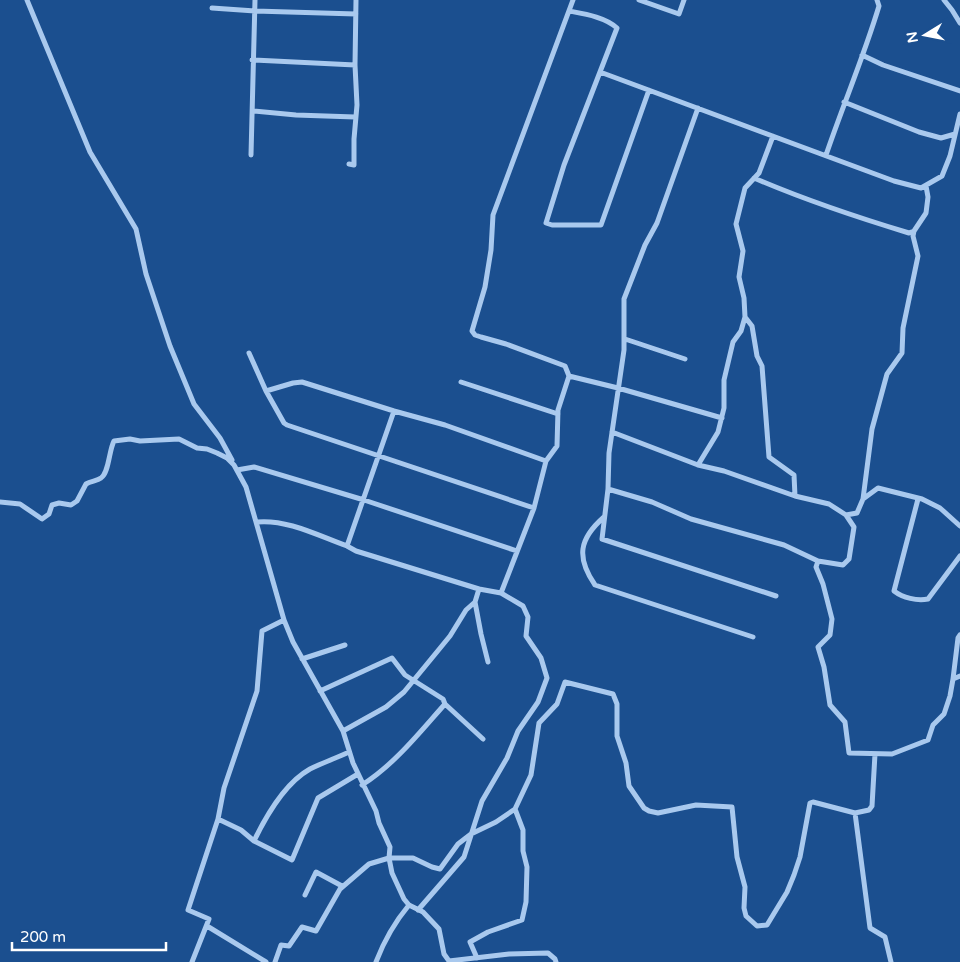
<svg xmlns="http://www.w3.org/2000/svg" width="960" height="962" font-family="'Varela Round',sans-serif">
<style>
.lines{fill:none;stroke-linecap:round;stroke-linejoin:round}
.street{stroke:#a9c9ee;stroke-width:5}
</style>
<rect width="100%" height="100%" fill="#1b4f8f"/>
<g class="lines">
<path class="street" d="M 27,0 L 90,152 L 136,229 L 146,274 L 170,346 L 194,404 L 220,438 L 232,460
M 639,0 L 679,14 L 684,0
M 944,0 L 952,10 L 960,23
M 212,8 L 255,11 L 356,14
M 569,11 C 585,14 605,17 617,28 L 564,165 L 546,223 L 552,225 L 601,225 L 649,90
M 862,55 L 883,65 L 960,91
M 252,60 L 355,65
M 600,72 L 894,181 L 921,188 L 942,176 L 950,156 L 960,114
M 844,102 L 919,132 L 941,138 L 955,134
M 698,108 L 657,223 L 645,245 L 624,299 L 624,350 L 609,453 L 608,489 L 602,539 L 776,596
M 253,111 L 296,115 L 355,117
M 773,136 L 759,173 L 745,188 L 736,224 L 743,251 L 739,277 L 744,298 L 745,317 L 752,326 L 757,356 L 762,366 L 769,457 L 794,475 L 795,496
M 251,155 L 255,0
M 826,155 C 843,105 864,56 879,6 L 877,0
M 349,164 L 354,165 L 354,139 L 357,105 L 355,65 L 356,0
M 754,178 C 805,200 856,217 909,233 L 914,231
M 625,339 L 685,359
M 249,353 L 266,391 L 284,423 L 287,425 L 534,508
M 569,376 L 618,388 L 722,418
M 461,382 L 558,414
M 266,391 L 293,383 L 302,382 L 394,411 L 445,425 L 546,461
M 698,465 L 718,432 L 724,408 L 724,380 L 733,342 L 741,331 L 745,317
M 237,470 L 254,467 L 364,500 L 517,551
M 608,489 L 652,502 L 691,519 L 784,545 L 818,561 L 843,565 L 849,559 L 854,527 L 846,515 L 829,504 L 795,496 L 724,471 L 698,465 L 612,432
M 863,499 L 878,488 L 922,499 L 940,508 L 960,526
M 918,499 L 894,591 C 903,598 917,601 928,599 L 960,556
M 0,502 L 20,504 L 42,519 L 49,514 L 52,505 L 59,503 L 71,505 L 77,501 L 86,484 C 91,481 97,481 101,478 C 109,473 109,450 114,441 L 130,439 L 140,441 L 179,439 L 197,448 L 207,449 L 217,453 L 227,458 L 234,465 L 246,487 L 284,620 L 293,642 L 343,731 L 353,763 L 376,811 L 379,823 L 390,847 L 389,858 L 392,873 L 404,899 L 409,905 L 423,912 L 439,929 L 444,954 L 449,961 L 509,954 L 548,953 L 555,959 L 556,962
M 846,515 L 857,513 L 863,499 L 872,429 L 887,374 L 902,353 L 903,328 L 918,256 L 913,236 L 914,231 L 926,213 L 928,197 L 926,186
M 604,517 C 579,539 576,557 595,585 L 753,637
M 257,522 C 287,519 319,536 347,546 L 356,551 L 479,589 L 501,593 L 523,606 L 528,617 L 526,636 L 541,658 L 547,678 L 538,702 L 518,731 L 507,758 L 482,801 L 464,857 L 418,910
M 347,546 L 394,411
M 818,561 L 816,567 L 823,584 L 832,619 L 830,635 L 818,647 L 824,667 L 830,705 L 845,722 L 849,753 L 892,754 L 928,740 L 933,725 L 944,714 L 950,696 L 953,679 L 960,676
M 479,589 L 475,602 L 481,634 L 488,662
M 501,593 L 534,508 L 546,461 L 557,446 L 558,410 L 569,376 L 565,366 L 506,344 L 481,337 L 475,335 L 472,331 L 485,287 L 491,250 L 493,215 L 573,0
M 302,659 L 345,645
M 953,679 L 958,638 L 960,635
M 320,691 L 392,658 L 405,675 L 443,699 L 445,704 L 483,739
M 343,731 L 386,707 L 404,692 L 450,636 L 466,610 L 475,602
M 362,785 C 395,764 420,732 445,704
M 855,813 L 870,928 L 885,937 L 891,962
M 218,819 L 241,830 L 254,841 L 292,860 L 318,798 L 358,774
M 254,841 C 266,816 285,783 310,769 C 322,763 336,758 349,752
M 305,895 L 316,872 L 342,886
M 207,926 L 266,962
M 477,958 L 470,942 L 488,932 L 522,920 L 526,902 L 527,867 L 523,851 L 523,830 L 515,809
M 192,962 L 209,919 L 188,910 L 218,819 L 224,788 L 257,691 L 262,631 L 284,620
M 275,962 L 281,945 L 289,946 L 302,927 L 316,931 L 340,889 L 369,864 L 389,858 L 413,858 L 432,867 L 440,869 L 458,844 L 471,834 L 496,822 L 515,809 L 531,775 L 539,723 L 557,704 L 565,682 L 613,694 L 617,704 L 617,736 L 626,763 L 629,786 L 644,808 L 649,811 L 658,813 L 696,805 L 732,807 L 737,857 L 745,887 L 744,908 L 746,916 L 757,926 L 767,925 L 787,892 L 794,875 L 800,857 L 810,803 L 813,802 L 855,813 L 869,810 L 872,806 L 875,754
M 376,962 C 384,941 394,923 409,905"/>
</g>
<g transform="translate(925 35) rotate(260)" stroke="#1b4f8f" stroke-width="4" paint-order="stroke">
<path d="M0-4L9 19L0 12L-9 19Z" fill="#ffffff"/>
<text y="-8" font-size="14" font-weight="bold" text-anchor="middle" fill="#ffffff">N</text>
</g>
<path d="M12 942v8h154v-8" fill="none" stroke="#ffffff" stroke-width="2.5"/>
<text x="20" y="942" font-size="15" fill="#ffffff" stroke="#1b4f8f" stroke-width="4" paint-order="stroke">200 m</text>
</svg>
